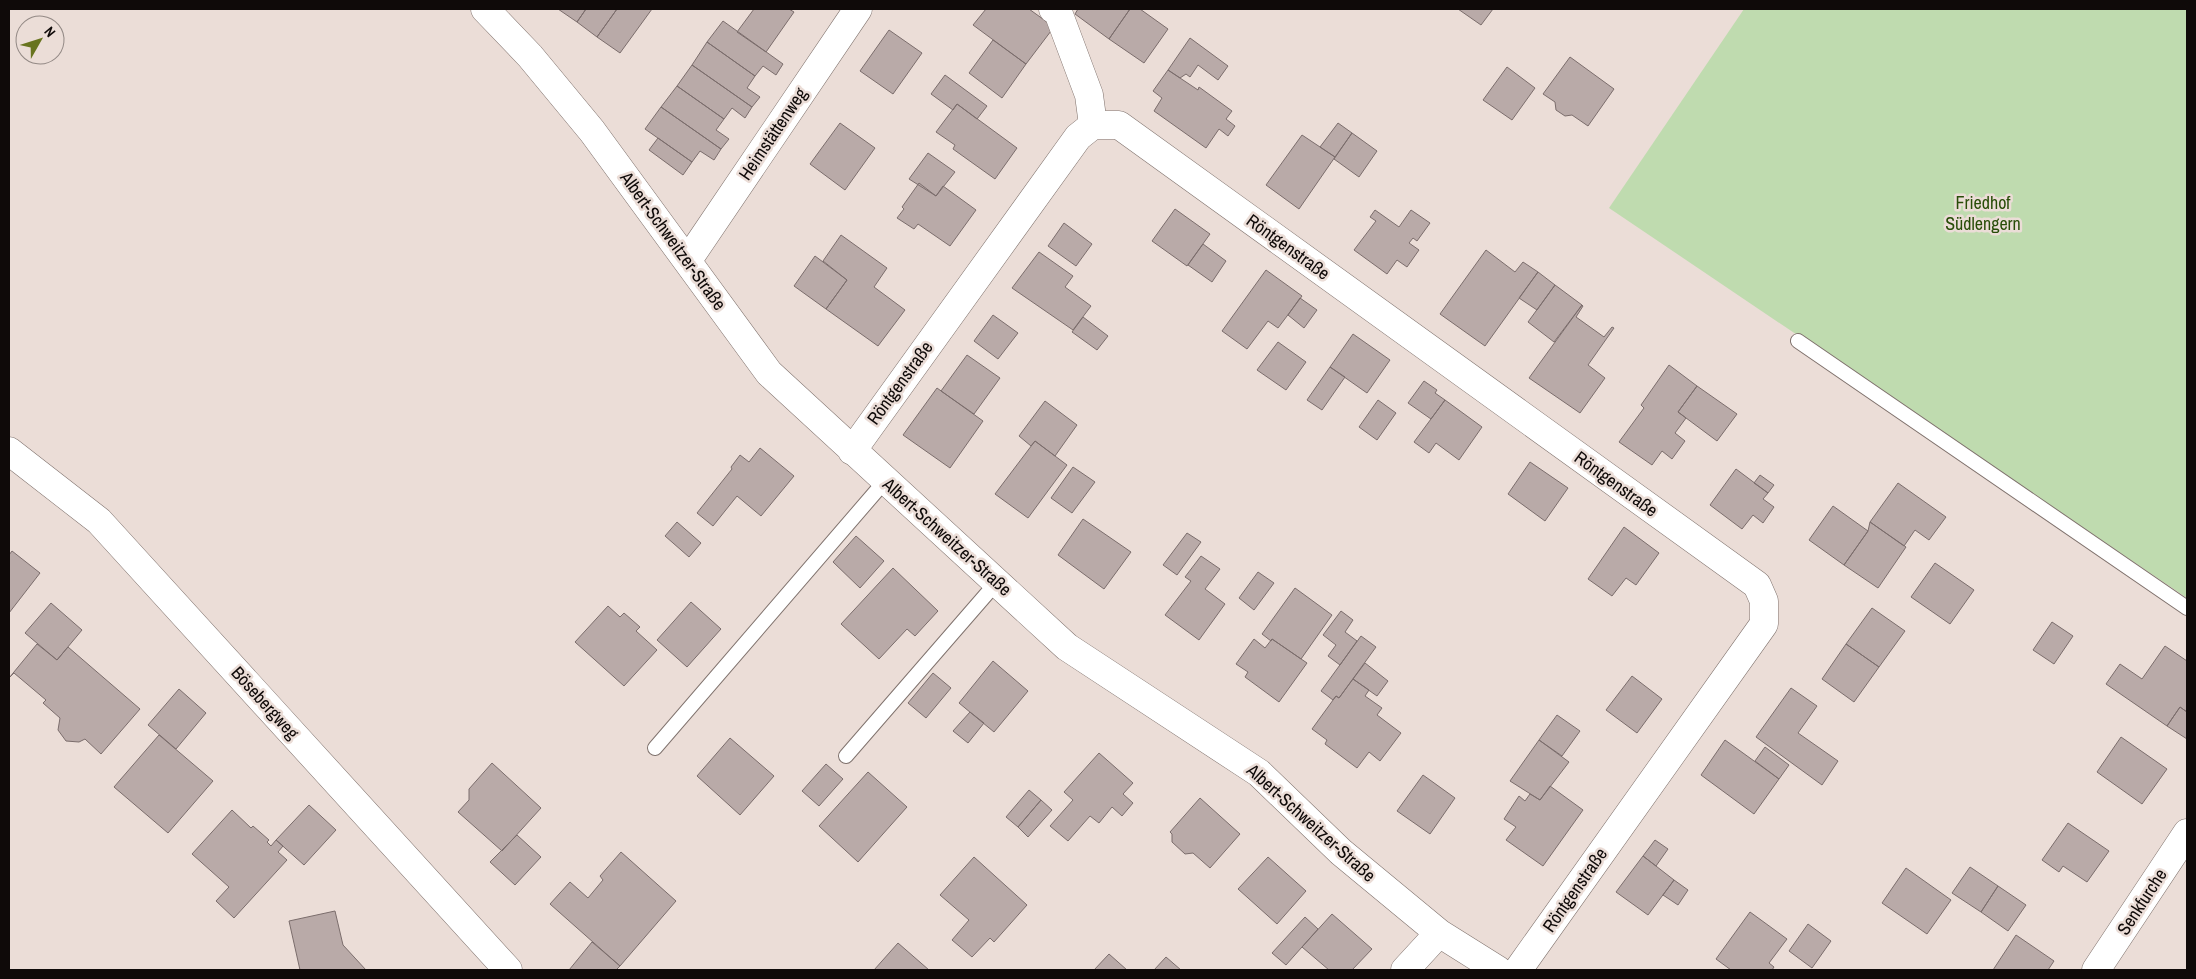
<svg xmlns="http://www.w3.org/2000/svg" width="2196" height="979" font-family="'Archivo Narrow',sans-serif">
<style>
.green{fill:#bfdbaf}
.building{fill:#b9aaa8;stroke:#7b6d6c}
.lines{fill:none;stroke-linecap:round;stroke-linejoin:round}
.lane-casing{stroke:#80736e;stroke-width:16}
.street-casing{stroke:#80736e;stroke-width:29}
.lane{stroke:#fff;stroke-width:14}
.street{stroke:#fff;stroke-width:28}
.labels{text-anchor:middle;stroke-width:5;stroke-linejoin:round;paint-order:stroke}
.street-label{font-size:18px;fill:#0f0a09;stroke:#ebddd7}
.park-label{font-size:18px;fill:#284d08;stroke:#ebddd7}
</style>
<rect width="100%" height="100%" fill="#ebddd7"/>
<path class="green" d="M 1744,9 L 2187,9 L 2187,598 L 1609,208 Z"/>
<path class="building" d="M 558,9 L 586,9 L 577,22 Z
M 586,9 L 617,9 L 597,37 L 577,22 Z
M 617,9 L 652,9 L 620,53 L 597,37 Z
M 754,9 L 789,9 L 794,12 L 766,52 L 737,32 Z
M 986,9 L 1029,9 L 1054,27 L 1026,64 L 973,25 Z
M 1078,9 L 1130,9 L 1109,39 L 1075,14 Z
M 1130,9 L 1140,9 L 1168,29 L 1144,63 L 1109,39 Z
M 1458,9 L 1493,9 L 1481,25 Z
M 723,21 L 783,64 L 776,75 L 763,66 L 755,76 L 707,42 Z
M 889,30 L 922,53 L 893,94 L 860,71 Z
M 1190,38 L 1228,66 L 1218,80 L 1198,65 L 1190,77 L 1186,74 L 1180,78 L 1168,70 Z
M 993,40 L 1026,64 L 1002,98 L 969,73 Z
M 707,42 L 755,76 L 747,88 L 760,97 L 752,107 L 692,65 Z
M 1570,57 L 1614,89 L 1588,126 L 1572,115 L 1565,116 L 1556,110 L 1555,102 L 1543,94 Z
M 692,65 L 752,107 L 745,118 L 732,108 L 724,119 L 677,86 Z
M 1507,67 L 1535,88 L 1512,120 L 1483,100 Z
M 1168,70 L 1198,90 L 1199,87 L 1232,111 L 1226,119 L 1235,126 L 1228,136 L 1219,129 L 1206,148 L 1154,111 L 1162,98 L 1153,91 Z
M 945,75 L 987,106 L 977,119 L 957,104 L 953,110 L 931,94 Z
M 677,86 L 724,119 L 716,130 L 729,139 L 721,149 L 661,107 Z
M 957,104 L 1017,148 L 995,179 L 953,149 L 955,145 L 936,132 Z
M 661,107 L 721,149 L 714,160 L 700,151 L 692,162 L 645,129 Z
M 840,123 L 875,148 L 845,190 L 810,164 Z
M 1338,123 L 1352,133 L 1335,157 L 1320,147 Z
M 1352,133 L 1377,151 L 1359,177 L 1334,159 Z
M 1302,135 L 1335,157 L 1299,209 L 1266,185 Z
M 658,138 L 692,162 L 683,175 L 649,150 Z
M 928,153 L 955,172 L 936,196 L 909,179 Z
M 919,183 L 936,196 L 943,186 L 976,210 L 950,246 L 918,224 L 914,229 L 897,218 L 904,209 L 902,207 Z
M 1175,209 L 1210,234 L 1187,266 L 1152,241 Z
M 1375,210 L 1399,227 L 1411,210 L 1430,223 L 1417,241 L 1413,238 L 1409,243 L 1419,250 L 1407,267 L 1397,260 L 1387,274 L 1354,250 L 1376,221 L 1370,217 Z
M 1064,223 L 1092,244 L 1076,266 L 1048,246 Z
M 841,235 L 887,268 L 874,287 L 905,310 L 878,346 L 826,309 L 847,280 L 823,261 Z
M 1203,244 L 1226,261 L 1212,282 L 1188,265 Z
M 1486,250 L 1515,272 L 1523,262 L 1538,272 L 1485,346 L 1440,314 Z
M 1039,252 L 1073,276 L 1065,287 L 1091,306 L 1073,330 L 1012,288 Z
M 815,256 L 847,280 L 826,309 L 794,286 Z
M 1266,270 L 1302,296 L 1278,328 L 1268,321 L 1247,349 L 1222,331 Z
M 1538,272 L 1555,285 L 1537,310 L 1519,298 Z
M 1555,285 L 1582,305 L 1554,342 L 1528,322 Z
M 1300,298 L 1317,310 L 1304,328 L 1288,315 Z
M 1582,305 L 1583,306 L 1576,317 L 1604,337 L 1612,327 L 1614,328 L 1588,365 L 1605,378 L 1580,413 L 1529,378 Z
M 993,315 L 1018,333 L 998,359 L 974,341 Z
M 1083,317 L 1108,336 L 1097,350 L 1072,332 Z
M 1353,334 L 1390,360 L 1367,393 L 1330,367 Z
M 1278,342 L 1306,362 L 1286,390 L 1257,370 Z
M 967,355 L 1000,378 L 974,414 L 941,391 Z
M 1669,365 L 1697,386 L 1678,412 L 1686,418 L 1675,433 L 1685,441 L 1672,459 L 1662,451 L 1652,465 L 1619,442 L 1644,408 L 1641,405 Z
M 1330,367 L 1345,377 L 1322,410 L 1307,400 Z
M 1424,381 L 1437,390 L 1435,393 L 1445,400 L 1431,419 L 1408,403 Z
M 1697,386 L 1737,414 L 1717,441 L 1678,412 Z
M 937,388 L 983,421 L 950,468 L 903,435 Z
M 1378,400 L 1396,413 L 1377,440 L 1359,427 Z
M 1445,400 L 1482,427 L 1459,460 L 1436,443 L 1429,453 L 1414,442 Z
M 1045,401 L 1077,425 L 1055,456 L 1035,441 L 1031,446 L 1019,436 Z
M 1035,441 L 1067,465 L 1028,518 L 995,494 Z
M 760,448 L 794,476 L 761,516 L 737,496 L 713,526 L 697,513 L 732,469 L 731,467 L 740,455 L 749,462 Z
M 1530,462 L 1568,488 L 1545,521 L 1508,494 Z
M 1073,467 L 1095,482 L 1072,513 L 1051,498 Z
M 1736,469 L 1768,493 L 1763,499 L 1774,507 L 1763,523 L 1753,515 L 1742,529 L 1710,505 Z
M 1760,475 L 1774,485 L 1768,493 L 1754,483 Z
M 1898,483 L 1946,517 L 1929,540 L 1915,530 L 1904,546 L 1870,522 Z
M 1833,506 L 1868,531 L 1844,565 L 1809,540 Z
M 1083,519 L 1131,552 L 1104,589 L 1058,555 Z
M 677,522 L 701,543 L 689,557 L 665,536 Z
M 1870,522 L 1906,547 L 1878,588 L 1844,565 L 1868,531 Z
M 1624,527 L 1659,553 L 1636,585 L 1626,578 L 1612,596 L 1588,579 Z
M 1187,533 L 1201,542 L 1177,575 L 1163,565 Z
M 856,536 L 884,561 L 860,588 L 833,562 Z
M 12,551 L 40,573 L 9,613 L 9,555 Z
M 1201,556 L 1220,569 L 1205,589 L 1225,604 L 1199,640 L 1165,615 L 1191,581 L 1185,577 Z
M 1935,563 L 1974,590 L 1950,624 L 1911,597 Z
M 893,568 L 938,611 L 915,636 L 907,629 L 879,659 L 841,624 Z
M 1258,572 L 1274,583 L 1254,610 L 1239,598 Z
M 1295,588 L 1332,615 L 1301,659 L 1272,639 L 1271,641 L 1262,634 Z
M 691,602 L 721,629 L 687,667 L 657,640 Z
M 51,603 L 82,630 L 57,660 L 25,633 Z
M 608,606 L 620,617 L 624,613 L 640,627 L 636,631 L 657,650 L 624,686 L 575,642 Z
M 1872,608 L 1905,631 L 1879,667 L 1846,644 Z
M 1341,611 L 1353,620 L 1345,632 L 1357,641 L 1340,665 L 1328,656 L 1336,645 L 1323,635 Z
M 2052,622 L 2073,636 L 2054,664 L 2033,650 Z
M 1361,636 L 1376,647 L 1339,698 L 1336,696 L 1333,700 L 1321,691 Z
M 1254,639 L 1265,648 L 1272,639 L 1307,663 L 1279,702 L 1245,677 L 1248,672 L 1236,664 Z
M 37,644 L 57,660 L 68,647 L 140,709 L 101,754 L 85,739 L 79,742 L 66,741 L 58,730 L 60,718 L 43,703 L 46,700 L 14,673 L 9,678 Z
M 1846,644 L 1879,667 L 1854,702 L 1822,679 Z
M 2165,646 L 2187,661 L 2187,712 L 2180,707 L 2167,726 L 2106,684 L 2120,664 L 2142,679 Z
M 993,661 L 1028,691 L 994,732 L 959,703 Z
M 1365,663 L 1388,681 L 1377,696 L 1353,679 Z
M 933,673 L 951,688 L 926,718 L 908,703 Z
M 1632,676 L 1662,699 L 1637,733 L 1606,710 Z
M 1353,679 L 1369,690 L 1365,696 L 1382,708 L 1377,715 L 1401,733 L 1380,761 L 1369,752 L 1357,768 L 1325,744 L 1327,740 L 1312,729 L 1336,696 L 1339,698 Z
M 1791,688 L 1817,706 L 1798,733 L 1838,761 L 1822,785 L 1756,737 Z
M 179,689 L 206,713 L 176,749 L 148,725 Z
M 2180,707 L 2187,712 L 2187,739 L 2167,726 Z
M 970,712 L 984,723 L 968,743 L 953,731 Z
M 1557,715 L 1580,731 L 1562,756 L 1539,740 Z
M 159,735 L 213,781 L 168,833 L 114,787 Z
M 2121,737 L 2167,769 L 2142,804 L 2097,772 Z
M 730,738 L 774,776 L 740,815 L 697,776 Z
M 1539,740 L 1569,762 L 1540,800 L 1510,781 Z
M 1725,740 L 1779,779 L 1754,814 L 1701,775 Z
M 1765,747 L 1789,765 L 1779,779 L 1755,761 Z
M 1099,753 L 1133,783 L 1123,794 L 1133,803 L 1122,816 L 1112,807 L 1099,823 L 1090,816 L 1068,841 L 1050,826 L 1073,800 L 1064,792 Z
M 492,763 L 541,808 L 502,851 L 458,812 L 469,800 L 469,789 Z
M 826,764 L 843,779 L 819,806 L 802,791 Z
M 868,772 L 907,807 L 858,862 L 819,826 Z
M 1423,775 L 1455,798 L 1430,834 L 1397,811 Z
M 1550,786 L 1583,810 L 1543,866 L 1506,840 L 1516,827 L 1504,819 L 1519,796 L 1525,801 L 1530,794 L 1540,800 Z
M 1029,790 L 1041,800 L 1018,827 L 1006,817 Z
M 1200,798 L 1240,834 L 1210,868 L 1193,853 L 1185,854 L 1172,842 L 1172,834 L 1170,832 Z
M 1041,800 L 1052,810 L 1028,837 L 1018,827 Z
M 309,805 L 336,830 L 304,865 L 276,840 Z
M 232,810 L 251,828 L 253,826 L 269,840 L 267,842 L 271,846 L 276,840 L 283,846 L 278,852 L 287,860 L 234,918 L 216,901 L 229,887 L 192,854 Z
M 2068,823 L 2109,851 L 2087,882 L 2063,866 L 2059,872 L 2042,860 Z
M 517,835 L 541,857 L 515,885 L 490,862 Z
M 1655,840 L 1668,849 L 1656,866 L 1643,856 Z
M 621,852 L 676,901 L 620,966 L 550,904 L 570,882 L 588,898 L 603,880 L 600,876 Z
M 1643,856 L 1674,880 L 1648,915 L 1616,892 Z
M 974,857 L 1027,905 L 994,942 L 990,938 L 972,957 L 952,940 L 969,920 L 940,895 Z
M 1268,857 L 1306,891 L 1277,924 L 1238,889 Z
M 1970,867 L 1998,886 L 1981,912 L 1952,893 Z
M 1906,868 L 1951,900 L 1927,934 L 1882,903 Z
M 1674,880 L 1688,890 L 1678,905 L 1663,895 Z
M 1998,886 L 2026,905 L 2008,931 L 1981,912 Z
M 335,911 L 343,945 L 366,970 L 300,970 L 289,921 Z
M 1750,912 L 1787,939 L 1769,963 L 1774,967 L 1772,970 L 1731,970 L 1716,959 Z
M 1332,914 L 1372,949 L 1352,970 L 1329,970 L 1302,947 Z
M 1305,917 L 1318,929 L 1286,965 L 1272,953 Z
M 1808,924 L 1831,941 L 1812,968 L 1789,951 Z
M 2016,935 L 2054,961 L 2048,970 L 1993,970 Z
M 592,942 L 620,966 L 616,970 L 569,970 Z
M 898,943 L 929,970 L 874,970 Z
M 1109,954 L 1127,970 L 1094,970 Z
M 1166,957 L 1181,970 L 1154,970 Z"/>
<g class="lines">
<defs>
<path id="lane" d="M 1798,341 L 2187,608
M 655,748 L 885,481
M 846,756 L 997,582"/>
<path id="street" d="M 485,9 L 530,56 L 592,131 L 769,373 L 1067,647 L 1259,773 L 1341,852 L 1439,933 L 1498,970
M 1053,9 L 1058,12 L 1089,95 L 1093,125
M 688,260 L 858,9
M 9,451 L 99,521 L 508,970
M 852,451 L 1078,137 L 1093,125 L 1119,125 L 1757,585 L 1764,601 L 1764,624 L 1518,970
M 1405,970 L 1439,933
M 2096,970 L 2187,833"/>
</defs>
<use href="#lane" class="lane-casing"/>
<use href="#street" class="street-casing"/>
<use href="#lane" class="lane"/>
<use href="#street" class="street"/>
</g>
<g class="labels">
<g class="street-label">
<text transform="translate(773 134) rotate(-56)" y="6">Heimstättenweg</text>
<text transform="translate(673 241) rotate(54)" y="6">Albert-Schweitzer-Straße</text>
<text transform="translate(1288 247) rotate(36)" y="6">Röntgenstraße</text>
<text transform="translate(900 383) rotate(-54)" y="6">Röntgenstraße</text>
<text transform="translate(1616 484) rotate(36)" y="6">Röntgenstraße</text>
<text transform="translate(947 537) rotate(42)" y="6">Albert-Schweitzer-Straße</text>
<text transform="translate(265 703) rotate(48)" y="6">Bösebergweg</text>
<text transform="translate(1311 823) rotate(42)" y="6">Albert-Schweitzer-Straße</text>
<text transform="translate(1575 890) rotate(-55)" y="6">Röntgenstraße</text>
<text transform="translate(2142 902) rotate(-57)" y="6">Senkfurche</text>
</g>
<g class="park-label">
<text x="1983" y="209">Friedhof<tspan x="1983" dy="21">Südlengern</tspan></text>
</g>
</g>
<rect width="2196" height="979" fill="none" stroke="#0f0a09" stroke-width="20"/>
<g transform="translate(40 40) rotate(51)"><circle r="24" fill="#ebddd7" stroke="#938985"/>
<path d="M0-4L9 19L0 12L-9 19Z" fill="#68741e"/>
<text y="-8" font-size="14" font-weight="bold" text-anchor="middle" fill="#0f0a09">N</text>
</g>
</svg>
